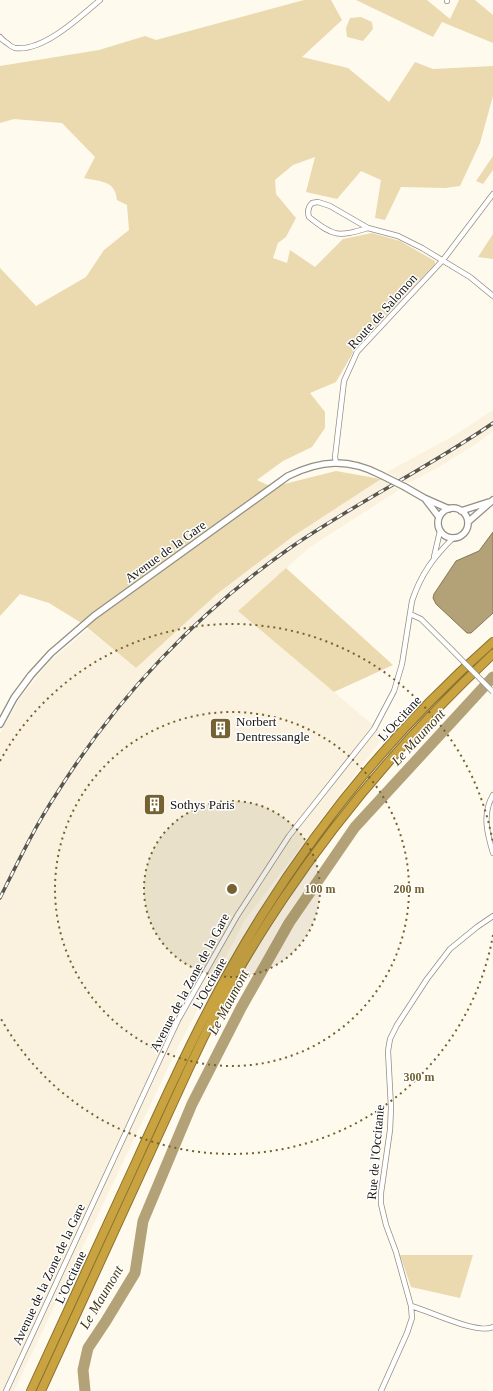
<svg xmlns="http://www.w3.org/2000/svg" width="493" height="1391" font-family="'Times New Roman',serif">
<style>
.built{fill:#faf2de}
.green{fill:#ebdaaf}
.water{fill:#b3a277;stroke:#847758}
.lines{fill:none;stroke-linecap:round;stroke-linejoin:round}
.river{stroke:#b3a277;stroke-width:11}
.minor-casing{stroke:#948f84;stroke-width:6}
.tertiary-casing{stroke:#948f84;stroke-width:8}
.motorway-casing{stroke:#8a712f;stroke-width:10}
.minor{stroke:#fff;stroke-width:4.5}
.tertiary{stroke:#fff;stroke-width:5.5}
.motorway{stroke:#c8a340;stroke-width:8}
.rail-casing{stroke:#59564f;stroke-width:3.5}
.rail{stroke:#fff;stroke-width:2;stroke-dasharray:6;stroke-linecap:butt}
.minor-bridge-casing{stroke:#948f84;stroke-width:6;stroke-linecap:butt}
.tertiary-bridge-casing{stroke:#948f84;stroke-width:8;stroke-linecap:butt}
.minor-bridge{stroke:#fff;stroke-width:4.5}
.tertiary-bridge{stroke:#fff;stroke-width:5.5}
.ring{fill:none;stroke:#756230;stroke-width:2;stroke-dasharray:2 4}
.labels{text-anchor:middle;stroke-width:3;stroke-linejoin:round;paint-order:stroke}
.street-label{font-size:13px;fill:#161410;stroke:#fff}
.poi-label{font-size:13px;fill:#161410;stroke:#fff;text-anchor:start}
.water-label{font-size:14px;font-style:italic;fill:#433612;stroke:#fff}
.centre{fill:#756230;stroke:#fff;stroke-width:2}
.ring-label{font-size:12px;text-anchor:middle;font-weight:bold;fill:#756230;stroke:#fff;stroke-width:3;stroke-linejoin:round;paint-order:stroke}
</style>
<rect width="100%" height="100%" fill="#fffaee"/>
<path class="built" d="M 493,410 L 493,431 L 476,444 L 439,467 L 408,483 L 387,472 L 455,435 Z
M 381,479 L 399,490 L 310,547 L 238,611 L 385,735 L 245,920 L 178,1047 L 14,1391 L 0,1391 L 0,733 L 21,697 L 50,661 L 88,629 L 136,668 L 217,594 L 292,537 Z"/>
<path class="green" d="M 304,0 L 331,0 L 342,20 L 302,57 L 348,68 L 389,102 L 415,62 L 433,69 L 493,66 L 493,96 L 480,143 L 460,186 L 445,188 L 401,187 L 385,220 L 375,218 L 381,180 L 361,171 L 337,199 L 306,192 L 315,157 L 293,165 L 275,180 L 276,194 L 296,218 L 286,237 L 278,243 L 273,258 L 287,263 L 290,250 L 315,267 L 343,239 L 372,233 L 400,241 L 435,261 L 435,264 L 355,349 L 336,382 L 310,393 L 325,412 L 325,428 L 312,447 L 283,461 L 257,480 L 272,487 L 336,471 L 381,479 L 292,537 L 217,594 L 136,668 L 83,624 L 49,603 L 20,594 L 0,616 L 0,268 L 36,306 L 86,277 L 104,250 L 129,230 L 127,205 L 117,200 C 115,180 101,182 84,178 L 95,157 L 62,123 L 14,119 L 0,123 L 0,66 L 99,50 L 145,36 L 156,40 Z
M 356,0 L 427,0 L 450,19 L 459,0 L 475,0 L 493,15 L 493,43 L 442,22 L 433,37 Z
M 361,17 L 372,22 L 373,29 L 363,41 L 347,37 L 346,28 L 350,18 Z
M 493,156 L 493,170 L 483,184 L 476,181 Z
M 493,234 L 493,259 L 478,257 Z
M 286,568 L 393,665 L 334,692 L 238,611 Z
M 400,1255 L 473,1255 L 460,1298 L 411,1287 Z"/>
<path class="water" d="M 493,532 L 493,613 L 471,633 L 467,633 L 436,604 L 433,598 L 434,594 L 456,561 L 479,551 Z"/>
<g class="lines">
<path class="river" d="M 85,1391 L 83,1370 L 88,1348 L 106,1321 L 135,1273 L 143,1221 L 192,1104 L 241,1008 L 289,923 L 355,827 L 493,677"/>
<defs>
<path id="minor" d="M 447,1 L 447,0
M 0,37 C 2,40 4,41 7,43 C 9,45 12,47 15,48 C 43,52 80,17 100,0
M 368,228 C 338,237 334,237 309,217 C 307,211 308,207 312,203 L 318,202 L 330,206 L 368,228 L 398,236 L 422,248 L 470,277 L 493,296
M 336,463 L 335,457 L 344,381 L 357,352 L 443,260 L 493,194
M 434,557 L 440,531
M 410,614 L 421,619 L 451,649
M 493,795 C 482,814 487,833 493,853
M 411,1306 C 430,1311 477,1335 493,1327
M 6,1391 L 178,1020 L 237,916 L 289,836 L 374,729 L 394,691 L 402,664 L 412,601 C 421,574 433,558 453,538
M 381,1391 L 407,1333 L 412,1318 L 411,1306 L 396,1252 L 386,1225 L 381,1204 L 381,1193 L 390,1130 L 391,1108 L 388,1051 L 390,1039 L 397,1025 L 427,979 L 450,949 L 477,927 L 493,916"/>
<path id="tertiary" d="M 405,487 L 424,498 L 449,509
M 426,500 L 439,517
M438 523a15 15 0 1 1 30 0a15 15 0 1 1-30 0Z
M 461,511 L 489,502
M 468,522 L 493,500
M 0,724 L 14,698 L 31,675 L 51,653 L 94,616 L 288,476 C 321,460 348,458 381,475"/>
<path id="motorway" d="M 31,1391 C 67,1314 102,1237 137,1160 C 175,1076 212,995 261,917 C 324,816 403,721 493,642
M 41,1391 L 189,1068 C 204,1036 219,1004 237,973 C 251,948 267,923 283,899 C 344,808 413,729 493,654"/>
</defs>
<use href="#minor" class="minor-casing"/>
<use href="#tertiary" class="tertiary-casing"/>
<use href="#motorway" class="motorway-casing"/>
<use href="#minor" class="minor"/>
<use href="#tertiary" class="tertiary"/>
<use href="#motorway" class="motorway"/>
<defs>
<path id="rail" d="M 0,898 C 18,862 35,826 57,793 C 117,697 197,613 290,548 C 355,503 428,468 493,423"/>
</defs>
<use href="#rail" class="rail-casing"/>
<use href="#rail" class="rail"/>
<defs>
<path id="minor-bridge" d="M 451,649 L 493,692"/>
<path id="tertiary-bridge" d="M 381,475 L 405,487"/>
</defs>
<use href="#minor-bridge" class="minor-bridge-casing"/>
<use href="#tertiary-bridge" class="tertiary-bridge-casing"/>
<use href="#minor-bridge" class="minor-bridge"/>
<use href="#tertiary-bridge" class="tertiary-bridge"/>
</g>
<circle cx="232" cy="889" r="88" fill="#756230" fill-opacity=".12"/>
<g class="ring">
<circle cx="232" cy="889" r="88"/>
<circle cx="232" cy="889" r="177"/>
<path d="M493 935A265 265 0 0 1 0 1017M0 761A265 265 0 0 1 493 843"/>
</g>
<defs>
<symbol id="building-square" viewBox="-11 -11 22 22"><rect x="-9" y="-9" width="18" height="18" rx="4" fill="#756230" stroke="#fff"/><path d="M-4-6H4V6H1V3H-1V6H-4ZM-2.5-4.3h1.7v1.8h-1.7ZM.8-4.3h1.7v1.8H.8ZM-2.5-1h1.7V.8h-1.7ZM.8-1h1.7V.8H.8Z" fill="#fff"/></symbol>
</defs>
<g fill-rule="evenodd">
<use href="#building-square" x="208" y="716" width="25" height="25"/>
<use href="#building-square" x="142" y="792" width="25" height="25"/>
</g>
<g class="labels">
<g class="street-label">
<text transform="translate(382 311) rotate(-48)" y="5">Route de Salomon</text>
<text transform="translate(165 551) rotate(-36)" y="5">Avenue de la Gare</text>
<text transform="translate(399 718) rotate(-47)" y="5">L'Occitane</text>
<text transform="translate(189 982) rotate(-62)" y="5">Avenue de la Zone de la Gare</text>
<text transform="translate(209 983) rotate(-61)" y="5">L'Occitane</text>
<text transform="translate(375 1152) rotate(-85)" y="5">Rue de l'Occitanie</text>
<text transform="translate(48 1274) rotate(-65)" y="5">Avenue de la Zone de la Gare</text>
<text transform="translate(70 1277) rotate(-65)" y="5">L'Occitane</text>
</g>
<g class="poi-label">
<text x="236" y="726">Norbert<tspan x="236" dy="15">Dentressangle</tspan></text>
<text x="170" y="809">Sothys Paris</text>
</g>
<g class="water-label">
<text transform="translate(418 737) rotate(-47)" y="5">Le Maumont</text>
<text transform="translate(228 1002) rotate(-62)" y="5">Le Maumont</text>
<text transform="translate(101 1297) rotate(-59)" y="5">Le Maumont</text>
</g>
</g>
<circle cx="232" cy="889" r="6" class="centre"/>
<g class="ring-label">
<text x="320" y="893">100 m</text>
<text x="409" y="893">200 m</text>
<text x="419" y="1081">300 m</text>
</g>
</svg>
